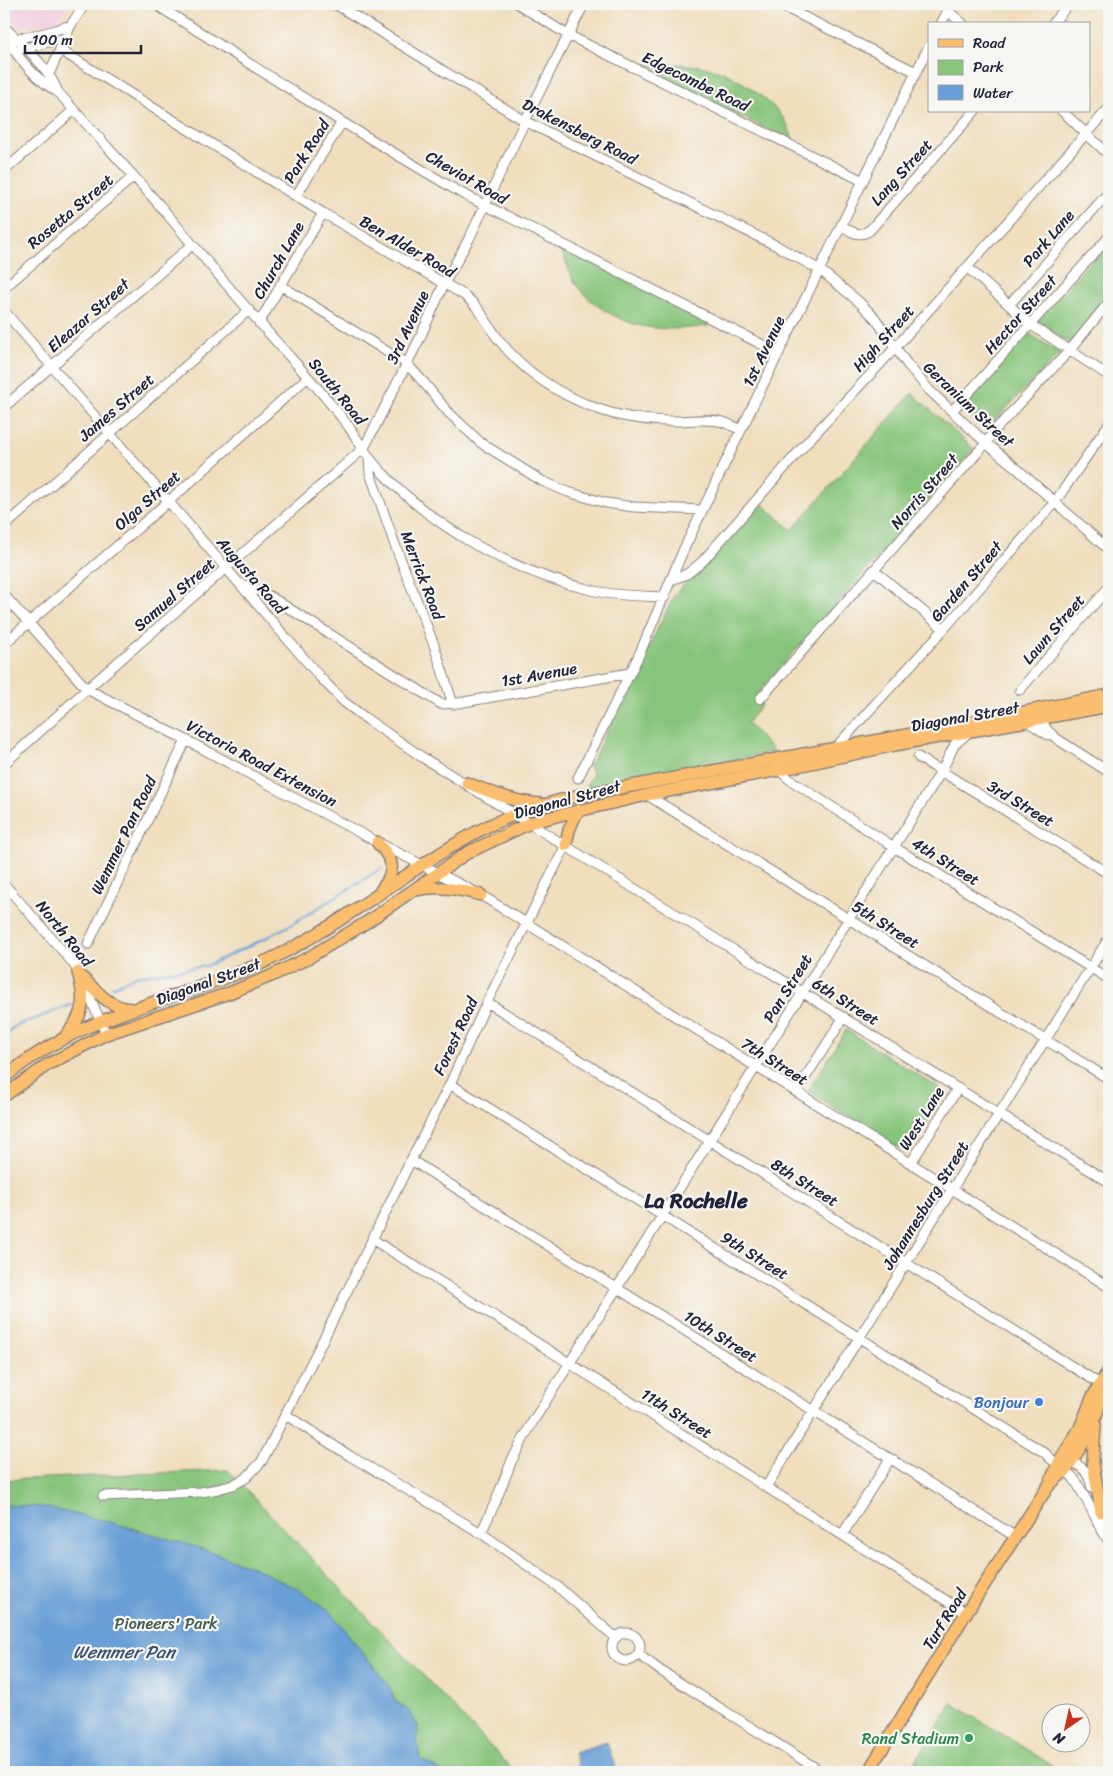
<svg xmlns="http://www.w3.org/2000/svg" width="1113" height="1776" font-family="Sriracha,sans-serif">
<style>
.built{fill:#f2cfe1}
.green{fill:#88c57b;stroke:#55745b}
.water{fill:#689fd6;stroke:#456088}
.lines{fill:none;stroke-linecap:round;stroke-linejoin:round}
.stream{stroke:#689fd6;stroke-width:2.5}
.minor-casing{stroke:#89807c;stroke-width:11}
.major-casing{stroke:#89807c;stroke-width:14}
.minor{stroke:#fff;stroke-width:9}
.major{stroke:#fbbe6e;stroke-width:11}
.shop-dot{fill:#3f7fe0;stroke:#f6f6f2;stroke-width:2}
.leisure-dot{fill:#2e9e5b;stroke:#f6f6f2;stroke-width:2}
.labels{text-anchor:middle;stroke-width:4.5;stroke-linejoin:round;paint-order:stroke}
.street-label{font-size:16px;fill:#22223b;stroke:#f6f6f2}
.shop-label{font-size:16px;fill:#366cbe;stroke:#f6f6f2;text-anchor:end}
.park-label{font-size:16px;fill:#465b51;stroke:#f6f6f2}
.leisure-label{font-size:16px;fill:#27864d;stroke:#f6f6f2;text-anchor:end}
.water-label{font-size:18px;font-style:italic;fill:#3e5479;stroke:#f6f6f2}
.district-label{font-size:21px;font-weight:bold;fill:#22223b;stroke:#f6f6f2}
</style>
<rect width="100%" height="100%" fill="#f6f6f2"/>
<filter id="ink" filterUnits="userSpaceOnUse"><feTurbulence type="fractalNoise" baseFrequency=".02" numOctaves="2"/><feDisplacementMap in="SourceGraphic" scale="10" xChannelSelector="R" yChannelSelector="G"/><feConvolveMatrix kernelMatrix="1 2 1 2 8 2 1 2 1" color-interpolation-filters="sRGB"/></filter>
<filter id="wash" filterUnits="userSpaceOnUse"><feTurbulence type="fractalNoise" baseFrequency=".0096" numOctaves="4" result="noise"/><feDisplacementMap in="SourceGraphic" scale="20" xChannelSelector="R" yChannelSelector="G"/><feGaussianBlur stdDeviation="1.12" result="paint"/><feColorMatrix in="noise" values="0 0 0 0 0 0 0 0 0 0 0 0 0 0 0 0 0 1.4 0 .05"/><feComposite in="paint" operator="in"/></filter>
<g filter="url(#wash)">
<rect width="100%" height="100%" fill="#f0debd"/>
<path class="built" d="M 4,4 L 69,4 L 58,22 L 17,27 L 4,11 Z"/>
<path class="green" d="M 662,64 C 682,64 702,65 720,71 C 742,80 775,103 787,124 C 790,129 791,136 794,142 L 641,68 L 648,65 Z
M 1109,241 L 1109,292 L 1100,307 L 1070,343 L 1036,323 Z
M 560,247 L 709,322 L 708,326 C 665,331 634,332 597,305 C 589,299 581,292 575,283 C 569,272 565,259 560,247 Z
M 1028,333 L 1060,353 L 986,429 L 961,406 Z
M 912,393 L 974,449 L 755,696 L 762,704 L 747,723 L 775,752 L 585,788 L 593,774 L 589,767 L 675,594 L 760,502 L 792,530 Z
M 846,1030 L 945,1092 L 907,1153 L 808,1091 Z
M 228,1470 L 515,1772 L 4,1772 L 4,1480 Z
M 952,1703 L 1063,1772 L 909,1772 Z"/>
<path class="water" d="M 4,1505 L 43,1507 L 110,1522 L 203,1549 L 252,1567 L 298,1589 L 330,1611 L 389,1686 L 395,1701 L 408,1710 L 418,1726 L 417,1743 L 420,1759 L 442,1772 L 4,1772 Z
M 607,1742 L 615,1767 L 598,1772 L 580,1772 L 574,1752 Z"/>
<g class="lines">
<path class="stream" d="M 112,987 L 136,976 L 206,966 L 262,940 L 292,924 L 382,868
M 4,1035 L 10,1032 L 13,1027 L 74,1004"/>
</g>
</g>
<g filter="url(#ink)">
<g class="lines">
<defs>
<path id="minor" d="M 155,4 L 342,122 L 461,193 L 779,353
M 335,4 L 525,121 L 777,246 L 820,270 L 858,301 L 875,318 L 907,364 L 929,390 L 986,443 L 1014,466 L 1109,550
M 518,4 L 568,35 L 863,181
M 778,4 L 916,72
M 947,10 L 963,24
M 941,24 L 951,4
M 1052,24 L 1069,4
M 4,27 C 22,43 50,69 58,92
M 4,35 C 17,56 36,80 58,92 C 92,131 128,169 162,208 C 207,262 252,315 299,367 C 316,386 333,406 349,427 C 358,440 366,455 377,467 C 435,530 512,572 595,591 C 617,596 642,596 665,597
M 21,49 L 65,38
M 60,50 L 323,213 L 464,295 C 480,307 487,324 499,340 C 524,372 560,395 598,409 C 620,417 643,420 666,421 C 684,422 706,417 723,422 C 729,424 735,427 741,430
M 4,52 C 15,35 22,38 40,34 C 51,32 61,28 71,25
M 49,74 L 71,25 L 85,4
M 1062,111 L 1109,155
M 4,171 L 74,110
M 296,196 L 342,122
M 841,225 C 851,232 859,238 870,230 L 975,111
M 967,267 L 1031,325 L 1109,376
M 280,285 L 407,364 L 425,384 L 448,412 L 481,443 L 542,481 L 568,492 L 606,503 L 634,507 L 702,510
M 4,288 L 133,177
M 1009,305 L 1109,192
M 4,311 L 320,677 L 344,702 L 368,720 L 425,759 L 1109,1182
M 259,323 L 323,213
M 4,407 L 192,245
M 952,411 L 1109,237
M 369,456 L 370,473 L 376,490 L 395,545 L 434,645 L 453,704
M 4,527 L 249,310
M 874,570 L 944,629
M 671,580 L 687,574 L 702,562 L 809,440 L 896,347 L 1109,108
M 239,583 L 266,594 L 441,704 L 458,703 L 630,673
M 4,595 L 87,689 L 186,740 L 377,842 L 481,895 L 1109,1287
M 4,644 L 169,501 L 308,377
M 1020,690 L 1109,587
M 760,699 L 986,443 L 995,430 L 1070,350 L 1109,302
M 1040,714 L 1046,729 L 1057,739 L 1109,772
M 1028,722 L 1048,735
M 835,748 L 944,629 L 1055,502 L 1109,424
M 918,757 L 1109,874
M 4,764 L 87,689 L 364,448 L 419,340 L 444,284 L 470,237 L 525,121 L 584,4
M 778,767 L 779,770 L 789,779 L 894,847 L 1109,979
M 578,778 L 639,655 L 683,551 L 741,430 L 929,46
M 647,795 L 1109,1079
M 4,884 L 73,963 L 81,977 L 106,1034
M 88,944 L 186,740
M 487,1002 L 1105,1387
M 450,1084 L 1045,1453 C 1053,1463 1066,1468 1074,1479 C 1088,1499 1096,1522 1109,1542
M 796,1092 L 844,1017
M 411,1160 L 1016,1537
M 911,1163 L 958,1088
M 372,1239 L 966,1613
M 286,1415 L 350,1456 L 481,1533 L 558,1587 L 616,1638
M 1067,1459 C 1083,1467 1088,1470 1092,1488
M 766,1487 L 1109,938
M 103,1496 L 201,1492 L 218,1489 L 233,1485 L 246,1478 L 262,1461 L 332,1322 L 411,1160 L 450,1084 L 487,1002 L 566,845
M 1099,1508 L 1109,1529
M 481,1533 L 495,1503 L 512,1460 L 532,1423 L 941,772 L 955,744 L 968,733
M 842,1535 L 890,1459
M612 1647a14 14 0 1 1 28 0a14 14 0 1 1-28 0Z
M 638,1654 L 661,1671 L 822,1772"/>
<path id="major" d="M 467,783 C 492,793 514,802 540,804
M 377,842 C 394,861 397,869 381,890
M 566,845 L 569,830 L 578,810
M 416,890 C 439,885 458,889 481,895
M 81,977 C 99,992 106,1006 131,1009
M 67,1034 C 86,1012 85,998 78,972
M 4,1078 C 84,1010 184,1001 275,957 C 342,924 400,876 464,839 C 499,818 538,805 577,796 L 934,730 L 1109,695
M 4,1096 L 47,1065 L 106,1034 L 229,993 L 271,976 L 308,958 L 367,922 L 467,853 L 530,823 L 556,816 L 647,795 L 779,770 L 895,745 L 1109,706
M 1095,1424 L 1093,1463 L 1101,1512
M 1050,1484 L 1066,1470 L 1082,1445 L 1095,1419 L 1100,1403 L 1109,1384
M 868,1772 L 966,1613 L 1049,1485 L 1058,1464 L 1080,1428 L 1092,1398 L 1109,1370"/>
</defs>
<use href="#minor" class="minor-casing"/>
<use href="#major" class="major-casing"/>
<use href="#minor" class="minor"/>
<use href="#major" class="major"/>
</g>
</g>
<circle class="shop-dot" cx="1039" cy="1402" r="5"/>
<circle class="leisure-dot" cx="969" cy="1738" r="5"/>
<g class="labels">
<g class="street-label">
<text transform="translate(696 81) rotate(26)" y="6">Edgecombe Road</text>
<text transform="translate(580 131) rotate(27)" y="6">Drakensberg Road</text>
<text transform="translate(306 151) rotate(-58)" y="6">Park Road</text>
<text transform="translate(901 172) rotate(-48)" y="6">Lang Street</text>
<text transform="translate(467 177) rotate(30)" y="6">Cheviot Road</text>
<text transform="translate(70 211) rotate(-40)" y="6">Rosetta Street</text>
<text transform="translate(1048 238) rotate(-49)" y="6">Park Lane</text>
<text transform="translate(408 246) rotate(30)" y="6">Ben Alder Road</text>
<text transform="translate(278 260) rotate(-60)" y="6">Church Lane</text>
<text transform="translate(1020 314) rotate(-48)" y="6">Hector Street</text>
<text transform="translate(88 315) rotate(-41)" y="6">Eleazar Street</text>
<text transform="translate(407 327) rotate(-65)" y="6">3rd Avenue</text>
<text transform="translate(883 338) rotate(-48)" y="6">High Street</text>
<text transform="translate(763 351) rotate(-64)" y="6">1st Avenue</text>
<text transform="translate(338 391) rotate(51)" y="6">South Road</text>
<text transform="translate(969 404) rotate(43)" y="6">Geranium Street</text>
<text transform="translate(116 407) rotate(-41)" y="6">James Street</text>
<text transform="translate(924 491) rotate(-49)" y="6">Norris Street</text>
<text transform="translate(147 500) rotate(-41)" y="6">Olga Street</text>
<text transform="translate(252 575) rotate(49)" y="6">Augusta Road</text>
<text transform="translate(423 575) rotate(69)" y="6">Merrick Road</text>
<text transform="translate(966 581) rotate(-49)" y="6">Garden Street</text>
<text transform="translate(174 594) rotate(-41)" y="6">Samuel Street</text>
<text transform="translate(1053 629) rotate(-49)" y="6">Lawn Street</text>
<text transform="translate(539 674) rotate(-10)" y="6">1st Avenue</text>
<text transform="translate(965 716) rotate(-10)" y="6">Diagonal Street</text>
<text transform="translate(262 763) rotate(28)" y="6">Victoria Road Extension</text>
<text transform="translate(567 799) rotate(-15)" y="6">Diagonal Street</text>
<text transform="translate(1021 803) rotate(31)" y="6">3rd Street</text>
<text transform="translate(123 835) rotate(-64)" y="6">Wemmer Pan Road</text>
<text transform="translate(946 861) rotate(32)" y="6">4th Street</text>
<text transform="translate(886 924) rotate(32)" y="6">5th Street</text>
<text transform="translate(65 933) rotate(51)" y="6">North Road</text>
<text transform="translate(208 981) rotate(-20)" y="6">Diagonal Street</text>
<text transform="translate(787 988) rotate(-58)" y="6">Pan Street</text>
<text transform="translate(846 1001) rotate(32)" y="6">6th Street</text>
<text transform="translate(455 1036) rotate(-65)" y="6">Forest Road</text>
<text transform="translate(775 1061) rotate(32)" y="6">7th Street</text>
<text transform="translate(921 1118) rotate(-58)" y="6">West Lane</text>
<text transform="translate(805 1182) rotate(32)" y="6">8th Street</text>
<text transform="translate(925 1205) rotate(-58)" y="6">Johannesburg Street</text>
<text transform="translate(755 1255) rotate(32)" y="6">9th Street</text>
<text transform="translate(721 1336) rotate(32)" y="6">10th Street</text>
<text transform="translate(677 1413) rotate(32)" y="6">11th Street</text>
<text transform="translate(944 1619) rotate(-58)" y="6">Turf Road</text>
</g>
<g class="shop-label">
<text x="1029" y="1408">Bonjour</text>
</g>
<g class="park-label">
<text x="166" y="1629">Pioneers' Park</text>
</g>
<g class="leisure-label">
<text x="959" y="1744">Rand Stadium</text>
</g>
<g class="water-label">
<text x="124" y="1658">Wemmer Pan</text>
</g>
<g class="district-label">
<text x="696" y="1208">La Rochelle</text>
</g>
</g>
<rect width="1113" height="1776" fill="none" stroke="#f6f6f2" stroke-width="20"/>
<rect x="928" y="22" width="162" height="90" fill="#f6f6f2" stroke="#a1a1a9"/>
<rect x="938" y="39" width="25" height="8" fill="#fbbe6e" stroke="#a1a1a9"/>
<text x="973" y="48" font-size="15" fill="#22223b">Road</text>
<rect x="938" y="60" width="25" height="15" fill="#88c57b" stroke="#a1a1a9"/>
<text x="973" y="72" font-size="15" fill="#22223b">Park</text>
<rect x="938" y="85" width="25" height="15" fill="#689fd6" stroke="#a1a1a9"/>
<text x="973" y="98" font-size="15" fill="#22223b">Water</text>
<g transform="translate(1066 1728) rotate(214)"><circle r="24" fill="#f6f6f2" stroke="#a1a1a9"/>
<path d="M0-4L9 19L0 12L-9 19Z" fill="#c8321e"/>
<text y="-8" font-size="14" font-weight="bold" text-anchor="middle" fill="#22223b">N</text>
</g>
<path d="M25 45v8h116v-8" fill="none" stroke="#22223b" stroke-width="2.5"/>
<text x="32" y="45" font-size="15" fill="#22223b" stroke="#f6f6f2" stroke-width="4" paint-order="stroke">100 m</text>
</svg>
